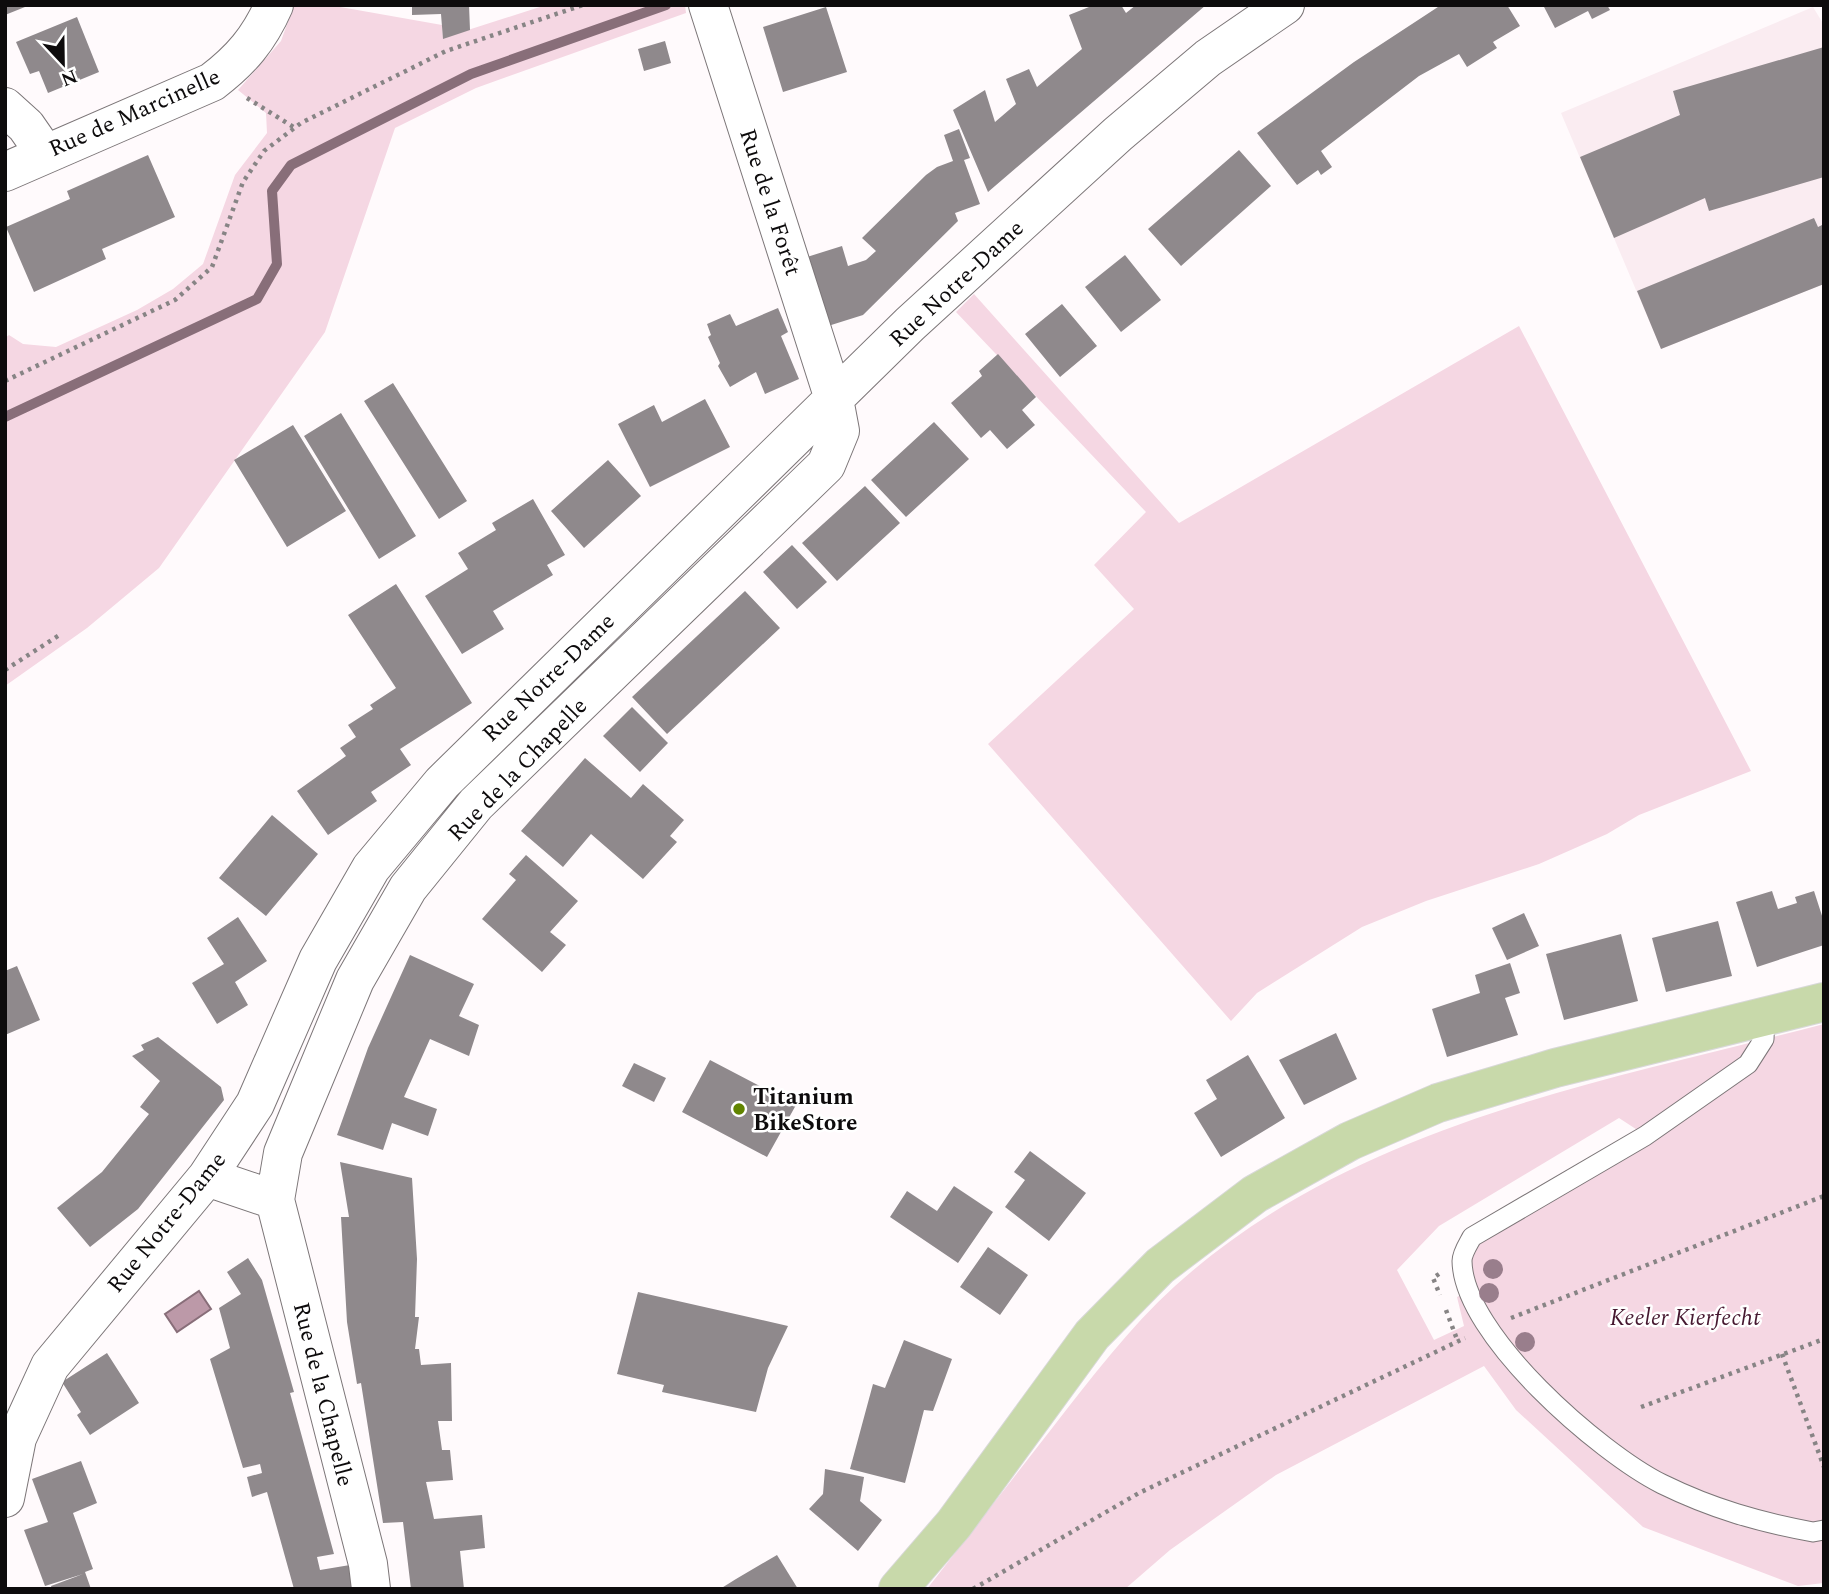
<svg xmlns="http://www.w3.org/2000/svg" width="1829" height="1594" font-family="Spectral,serif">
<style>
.built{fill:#faecf1}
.green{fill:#f5d7e3;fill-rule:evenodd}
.water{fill:#bc99a8;stroke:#886e79;stroke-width:2}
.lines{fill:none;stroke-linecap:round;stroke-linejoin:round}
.stream{stroke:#886e79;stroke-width:10}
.building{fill:#8f898c}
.service-casing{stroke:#7c7678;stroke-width:21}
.minor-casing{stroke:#7c7678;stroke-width:40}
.primary-casing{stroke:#d8d8d8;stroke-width:40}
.path{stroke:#878485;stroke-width:4.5;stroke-dasharray:3.5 5;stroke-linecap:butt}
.service{stroke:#fff;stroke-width:19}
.minor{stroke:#fff;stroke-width:38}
.primary{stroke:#c8d9aa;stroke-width:38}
.tree{fill:#997e8c}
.poi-dot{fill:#618400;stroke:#fff;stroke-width:2.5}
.labels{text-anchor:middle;stroke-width:5;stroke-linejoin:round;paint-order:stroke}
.street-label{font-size:23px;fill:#0d0b0c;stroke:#fff}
.poi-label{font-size:23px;font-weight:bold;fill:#0d0b0c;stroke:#fff;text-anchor:start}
.park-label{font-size:23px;font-style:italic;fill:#461830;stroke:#fff}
</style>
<rect width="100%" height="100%" fill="#fffafc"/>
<path class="built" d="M 1813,7 L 1824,25 L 1824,284 L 1661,349 L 1561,113 Z"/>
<path class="green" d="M 294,5 L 329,5 L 442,25 L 443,38 L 546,5 L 685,5 L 686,13 L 476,88 L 395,128 L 325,332 L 159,568 L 87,628 L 5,686 L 5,338 L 9,335 L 23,344 L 56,347 L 137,310 L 173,289 L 203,264 L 235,175 L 267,133 L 266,113 L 238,90 L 281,41 Z
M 974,294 L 1179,523 L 1519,326 L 1751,771 L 1639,815 L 1607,834 L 1539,864 L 1426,901 L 1362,927 L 1257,993 L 1231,1021 L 988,744 L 1134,609 L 1094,565 L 1146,512 L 956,312 Z
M 1824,1024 L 1824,1583 L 1798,1586 L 1643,1527 L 1516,1410 L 1484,1366 L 1276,1475 L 1170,1550 L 1125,1589 L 927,1589 C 969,1535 1011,1481 1053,1427 C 1091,1378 1129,1328 1175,1286 C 1354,1124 1599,1083 1824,1024 ZM 1619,1118 L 1645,1135 L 1472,1237 L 1469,1291 L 1457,1297 L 1464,1326 L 1434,1340 L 1397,1270 L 1439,1226 Z"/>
<path class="water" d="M 199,1291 L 211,1309 L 177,1332 L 165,1314 Z"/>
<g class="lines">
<path class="stream" d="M 5,417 L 257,299 L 277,264 L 272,191 L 291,165 L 471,74 L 666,5"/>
</g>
<path class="building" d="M 5,5 L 30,5 L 5,15 Z
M 412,5 L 469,5 L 470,30 L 443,39 L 441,14 L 412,15 Z
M 1094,5 L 1121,5 L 1126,13 L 1136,5 L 1206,5 L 988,192 L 953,110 L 985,90 L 995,122 L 1016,104 L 1006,79 L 1029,69 L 1037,87 L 1082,49 L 1069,15 Z
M 1441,5 L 1507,5 L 1520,26 L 1493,42 L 1497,48 L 1467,67 L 1459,54 L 1419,76 L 1321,151 L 1332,167 L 1321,175 L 1318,170 L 1297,185 L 1257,133 L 1354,62 Z
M 1543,5 L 1607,5 L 1610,10 L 1592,19 L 1588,11 L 1555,28 Z
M 826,7 L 847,72 L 783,92 L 763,27 Z
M 77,17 L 99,72 L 48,93 L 39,71 L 30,74 L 16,42 Z
M 665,41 L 671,63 L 644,71 L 638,49 Z
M 1824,47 L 1824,177 L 1709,211 L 1705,198 L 1614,238 L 1580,157 L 1680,115 L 1673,91 Z
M 959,129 L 970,158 L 964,160 L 980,204 L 955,213 L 958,221 L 863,315 L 828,326 L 807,257 L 842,246 L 848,266 L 866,260 L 876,251 L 862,238 L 926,175 L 937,167 L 953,161 L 944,135 Z
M 1239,150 L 1271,186 L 1181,266 L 1148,229 Z
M 148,155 L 175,217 L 102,249 L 106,259 L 34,292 L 6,227 L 70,199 L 67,191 Z
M 1814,218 L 1818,227 L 1824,224 L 1824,284 L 1661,349 L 1637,291 Z
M 1125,255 L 1161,300 L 1121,332 L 1085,287 Z
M 1062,304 L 1097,346 L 1060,377 L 1025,334 Z
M 778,308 L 788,332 L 781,336 L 799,379 L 765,394 L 756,372 L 730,387 L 718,366 L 720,363 L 708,337 L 711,335 L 707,324 L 730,314 L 736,326 Z
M 998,354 L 1036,397 L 1022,410 L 1035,425 L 1007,449 L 990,430 L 981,438 L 951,403 L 982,376 L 979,371 Z
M 393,383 L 467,501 L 439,519 L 364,401 Z
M 705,399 L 730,447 L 650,487 L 618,424 L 654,405 L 662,422 Z
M 341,413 L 416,536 L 379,559 L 304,436 Z
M 934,422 L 969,459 L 906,517 L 871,480 Z
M 293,425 L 346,511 L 287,547 L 234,460 Z
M 608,460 L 641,496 L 584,548 L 551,511 Z
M 865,486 L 900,523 L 837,581 L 802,543 Z
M 533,499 L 565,555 L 547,565 L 553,575 L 493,611 L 504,629 L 462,654 L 425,596 L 468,569 L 458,553 L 496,530 L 492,523 Z
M 792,545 L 827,582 L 797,609 L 763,572 Z
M 396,584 L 472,703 L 400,749 L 411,765 L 371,792 L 377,801 L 328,835 L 297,791 L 346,756 L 340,748 L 356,737 L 348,725 L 373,709 L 370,705 L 396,688 L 348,615 Z
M 745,591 L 780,628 L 667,734 L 632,697 Z
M 632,707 L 668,743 L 640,772 L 603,736 Z
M 585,758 L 631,798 L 643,784 L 684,820 L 670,836 L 677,842 L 643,879 L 591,834 L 563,867 L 521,831 Z
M 272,815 L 318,854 L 266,916 L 219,878 Z
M 526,855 L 578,901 L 550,932 L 566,945 L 542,972 L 482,919 L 516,880 L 509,874 Z
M 1772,891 L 1778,909 L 1797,903 L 1795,897 L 1814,891 L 1824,922 L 1824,945 L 1757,967 L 1736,902 Z
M 1524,913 L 1539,946 L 1507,960 L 1492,928 Z
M 238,917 L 267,961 L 235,982 L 248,1005 L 217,1024 L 192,983 L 224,964 L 207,938 Z
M 1718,921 L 1732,976 L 1666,992 L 1652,938 Z
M 1621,934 L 1638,1001 L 1564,1020 L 1546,954 Z
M 410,955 L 474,984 L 459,1016 L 479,1025 L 469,1056 L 430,1039 L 404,1097 L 437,1109 L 428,1136 L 392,1123 L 383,1150 L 337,1135 L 368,1048 Z
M 1510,963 L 1520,993 L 1505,998 L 1518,1035 L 1447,1057 L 1432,1009 L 1480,993 L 1475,975 Z
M 17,966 L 40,1020 L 5,1035 L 5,971 Z
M 1336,1033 L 1357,1079 L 1304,1105 L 1279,1060 Z
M 158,1037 L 221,1087 L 224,1100 L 138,1209 L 90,1247 L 57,1208 L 102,1172 L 149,1114 L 140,1107 L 160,1081 L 132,1056 L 144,1050 L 141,1045 Z
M 1248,1055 L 1285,1118 L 1221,1157 L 1194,1113 L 1217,1099 L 1206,1080 Z
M 710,1060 L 796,1105 L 767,1157 L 682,1112 Z
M 634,1063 L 666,1078 L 654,1102 L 622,1086 Z
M 1030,1151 L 1086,1193 L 1049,1241 L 1005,1207 L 1025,1180 L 1014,1172 Z
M 340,1162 L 412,1178 L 417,1259 L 415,1317 L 419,1317 L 415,1349 L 419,1349 L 421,1365 L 451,1363 L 452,1421 L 438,1421 L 442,1450 L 450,1450 L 453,1480 L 426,1482 L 434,1519 L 482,1515 L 485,1548 L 460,1551 L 464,1589 L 411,1589 L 403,1522 L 383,1523 L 361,1383 L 357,1384 L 347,1322 L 341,1217 L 349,1217 Z
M 954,1186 L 993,1212 L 958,1263 L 890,1217 L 907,1191 L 937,1211 Z
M 988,1247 L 1028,1275 L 1000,1315 L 960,1287 Z
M 248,1258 L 262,1280 L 294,1392 L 290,1393 L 334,1554 L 317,1557 L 320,1570 L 350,1565 L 353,1589 L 294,1589 L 267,1492 L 252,1497 L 247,1477 L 262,1473 L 260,1464 L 243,1468 L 210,1359 L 230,1348 L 219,1308 L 241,1294 L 227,1272 Z
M 638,1292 L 788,1326 L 768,1368 L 756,1412 L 662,1392 L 664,1385 L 617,1374 Z
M 904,1340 L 952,1359 L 933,1411 L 924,1410 L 905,1483 L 850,1469 L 873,1384 L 885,1388 Z
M 107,1353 L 139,1403 L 90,1435 L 77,1415 L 81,1412 L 62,1382 Z
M 81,1461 L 97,1503 L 73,1513 L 93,1569 L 85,1572 L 91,1589 L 52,1589 L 51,1586 L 83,1574 L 45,1586 L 24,1530 L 48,1522 L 32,1479 Z
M 825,1469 L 864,1477 L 860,1501 L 882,1520 L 858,1551 L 809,1509 L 823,1494 Z
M 777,1555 L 798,1589 L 720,1589 L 736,1579 Z"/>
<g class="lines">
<defs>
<path id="service" d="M 1765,1017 L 1764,1039 L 1748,1064 L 1645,1136 L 1472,1237 C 1469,1243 1462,1253 1462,1261 C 1463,1335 1600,1453 1662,1484 C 1713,1509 1759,1522 1813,1532 L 1824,1530"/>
<path id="minor" d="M 5,107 L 26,126 L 44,152
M 5,172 L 212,82 C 241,60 259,39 274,5
M 207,1177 L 275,1200
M 5,1498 L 17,1438 L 50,1366 L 207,1177 L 255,1104 L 318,960 L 371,868 L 442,783 L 910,324 L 1118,134 L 1208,58 L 1285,5
M 371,1589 L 368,1564 L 275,1200 L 283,1153 L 355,980 L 408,888 L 476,804 L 826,465 L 840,431 L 834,399 L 708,5"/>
<path id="primary" d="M 898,1589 L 954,1524 L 1092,1335 L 1160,1266 L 1255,1194 L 1350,1141 L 1438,1103 L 1555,1068 L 1824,1002"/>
</defs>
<use href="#service" class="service-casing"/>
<use href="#minor" class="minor-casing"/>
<use href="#primary" class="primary-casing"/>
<path class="path" d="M 247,98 L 295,128
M 5,381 L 175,300 L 212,267 L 243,182 L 264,151 L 301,123 L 446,51 L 583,5
M 5,670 L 61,634
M 1439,1274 L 1433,1278 L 1440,1295
M 1446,1310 L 1458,1342
M 1511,1318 L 1824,1196
M 1782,1354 L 1824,1467
M 1641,1407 L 1824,1339
M 973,1589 L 1139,1493 L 1465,1338"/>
<use href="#service" class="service"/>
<use href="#minor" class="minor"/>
<use href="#primary" class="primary"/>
</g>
<g class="tree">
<circle cx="1493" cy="1269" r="10"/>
<circle cx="1489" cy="1293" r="10"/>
<circle cx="1525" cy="1342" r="10"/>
</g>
<circle class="poi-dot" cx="739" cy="1109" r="7"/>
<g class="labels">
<g class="street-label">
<text transform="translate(134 112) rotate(-24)" y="8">Rue de Marcinelle</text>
<text transform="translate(771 202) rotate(72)" y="8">Rue de la Forêt</text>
<text transform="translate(956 283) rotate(-43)" y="8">Rue Notre-Dame</text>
<text transform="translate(548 677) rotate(-44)" y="8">Rue Notre-Dame</text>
<text transform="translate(517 769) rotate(-46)" y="8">Rue de la Chapelle</text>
<text transform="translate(166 1222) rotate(-51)" y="8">Rue Notre-Dame</text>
<text transform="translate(324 1394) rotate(76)" y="8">Rue de la Chapelle</text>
</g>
<g class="poi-label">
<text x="753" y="1104">Titanium<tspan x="753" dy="26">BikeStore</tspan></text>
</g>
<g class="park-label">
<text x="1685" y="1325">Keeler Kierfecht</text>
</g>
</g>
<rect width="1829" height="1594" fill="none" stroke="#0d0b0c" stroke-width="14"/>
<g transform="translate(63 63) rotate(158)" stroke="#ffffff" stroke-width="5" paint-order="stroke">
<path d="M0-5L12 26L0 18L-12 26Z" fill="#0d0b0c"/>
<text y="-10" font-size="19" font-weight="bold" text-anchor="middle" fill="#0d0b0c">N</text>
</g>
</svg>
